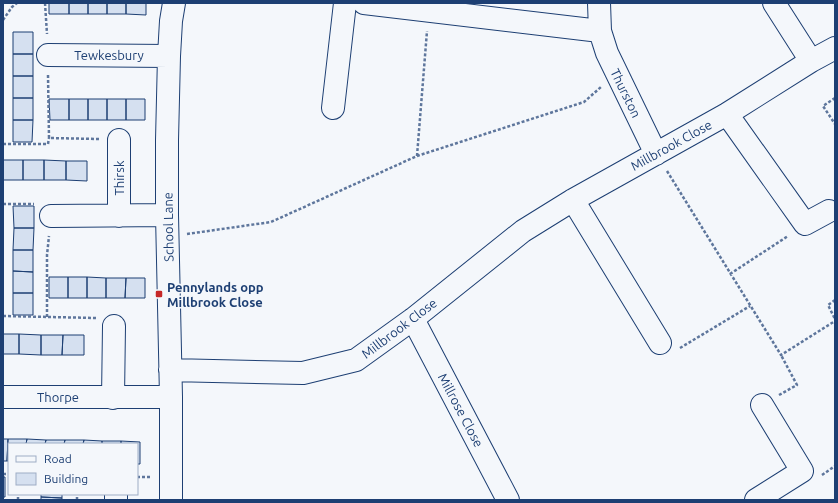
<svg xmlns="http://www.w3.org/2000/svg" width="838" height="503" font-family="Ubuntu,sans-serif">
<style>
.building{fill:#d5e0f0;stroke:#1d3f73}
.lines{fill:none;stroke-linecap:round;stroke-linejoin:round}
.minor-casing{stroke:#1d3f73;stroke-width:24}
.path{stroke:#5e769c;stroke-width:2.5;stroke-dasharray:3 2;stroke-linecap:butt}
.minor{stroke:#f4f7fb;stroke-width:22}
.poi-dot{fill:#c62828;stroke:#f4f7fb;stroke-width:1.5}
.labels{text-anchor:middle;stroke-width:3;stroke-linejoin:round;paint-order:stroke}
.street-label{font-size:13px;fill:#1d3f73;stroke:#f4f7fb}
.poi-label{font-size:13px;font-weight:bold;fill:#1d3f73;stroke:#f4f7fb;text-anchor:start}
</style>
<rect width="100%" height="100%" fill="#f4f7fb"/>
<path class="building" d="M 49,3 L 69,3 L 69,14 L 49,14 Z
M 69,3 L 88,3 L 88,14 L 69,14 Z
M 88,3 L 107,3 L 107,14 L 88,14 Z
M 107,3 L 126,3 L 126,14 L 107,14 Z
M 126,3 L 146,3 L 146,15 L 126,14 Z
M 13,32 L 33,32 L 33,54 L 13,54 Z
M 13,54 L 33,54 L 33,76 L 13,76 Z
M 13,76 L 33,76 L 33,98 L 13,98 Z
M 13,98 L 33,98 L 33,120 L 13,120 Z
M 49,99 L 69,99 L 69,120 L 50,120 Z
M 69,99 L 88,99 L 88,120 L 69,120 Z
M 88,99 L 107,99 L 107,120 L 88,120 Z
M 107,99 L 126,99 L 126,120 L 107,120 Z
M 126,99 L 145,99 L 145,120 L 126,120 Z
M 13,120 L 33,120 L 32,142 L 13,142 Z
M 3,160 L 23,160 L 23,180 L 3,180 Z
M 23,160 L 44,160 L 44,180 L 23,180 Z
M 44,160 L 66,161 L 66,180 L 44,180 Z
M 66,161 L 87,161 L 87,181 L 66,180 Z
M 13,206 L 34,206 L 34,228 L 14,228 Z
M 14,228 L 34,228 L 33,250 L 13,250 Z
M 13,250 L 33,250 L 33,272 L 13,271 Z
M 13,271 L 33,272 L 33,293 L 13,293 Z
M 49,277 L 68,277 L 68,298 L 49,298 Z
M 68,277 L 87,277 L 87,298 L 68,298 Z
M 87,277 L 106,278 L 106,298 L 87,298 Z
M 106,278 L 126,278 L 125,298 L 106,298 Z
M 126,278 L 145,278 L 145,298 L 125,298 Z
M 13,293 L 33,293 L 33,315 L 13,315 Z
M 3,334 L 19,334 L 19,354 L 3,354 Z
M 19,334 L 41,335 L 41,355 L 19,354 Z
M 41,335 L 63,335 L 62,355 L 41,355 Z
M 63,335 L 84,335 L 84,355 L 62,355 Z
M 3,439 L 8,439 L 7,461 L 3,461 Z
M 8,439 L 27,439 L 26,444 L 9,444 L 9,461 L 7,461 Z
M 27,439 L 46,440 L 45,444 L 26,444 Z
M 46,440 L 65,440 L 64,444 L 45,444 Z
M 65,440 L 84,440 L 83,444 L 64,444 Z
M 84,440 L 102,441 L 102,444 L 83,444 Z
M 102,441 L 121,441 L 121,444 L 102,444 Z
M 121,441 L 140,442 L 140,464 L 137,464 L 137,444 L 121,444 Z
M 3,477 L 5,477 L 5,497 L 3,497 Z
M 41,494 L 62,494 L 62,498 L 41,497 Z
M 41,497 L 62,498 L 62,500 L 41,500 Z"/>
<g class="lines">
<defs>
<path id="minor" d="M 364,3 L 600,31
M 599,3 L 600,31 L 607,53 L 656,154
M 774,3 L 811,61
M 48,55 L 169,56
M 333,108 L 345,3
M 727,114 L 805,224 L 829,211
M 573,200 L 660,343
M 51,216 L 167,215
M 119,216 L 119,140
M 413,319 L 508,500
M 170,370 L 303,373 L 356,360 L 413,319 L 523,231 L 573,200 L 727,114 L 811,61 L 835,48
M 3,397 L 171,397
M 113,398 L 114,326
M 116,494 L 116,500
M 171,500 L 171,397 L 167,215 L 167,140 L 169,56 L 171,21 L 174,3
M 756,500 L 802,471 L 762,405"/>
</defs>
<use href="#minor" class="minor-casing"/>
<path class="path" d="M 45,3 L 47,34
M 3,20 L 12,7 L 17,3
M 48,75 L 49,138 L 100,139
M 835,98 L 823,106 L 835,124
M 3,144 L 48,144 L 49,138
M 417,156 L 427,31
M 667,171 L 781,355 L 835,321
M 3,204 L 34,204
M 187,234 L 271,222 L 417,156 L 584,102 L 601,87
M 730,274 L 788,236
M 835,300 L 828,305 L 835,319
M 3,316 L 96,318
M 47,317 L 47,255 L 49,236
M 680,348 L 750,306
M 779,395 L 797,385 L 781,355
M 3,474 L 9,474
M 822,475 L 835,466
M 137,477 L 150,477
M 18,500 L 18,494
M 77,500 L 77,494"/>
<use href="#minor" class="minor"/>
</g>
<rect class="poi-dot" x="155" y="290" width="8" height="8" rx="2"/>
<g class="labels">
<g class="street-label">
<text x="109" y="60">Tewkesbury</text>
<text transform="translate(626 93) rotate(64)" y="5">Thurston</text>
<text transform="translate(671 145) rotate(-29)" y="5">Millbrook Close</text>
<text transform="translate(119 178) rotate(-90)" y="5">Thirsk</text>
<text transform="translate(168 227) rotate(-91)" y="5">School Lane</text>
<text transform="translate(399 328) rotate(-37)" y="5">Millbrook Close</text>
<text x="58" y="402">Thorpe</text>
<text transform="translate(461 410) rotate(62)" y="5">Millrose Close</text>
</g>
<g class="poi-label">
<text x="167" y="292">Pennylands opp<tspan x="167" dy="15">Millbrook Close</tspan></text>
</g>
</g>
<rect width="838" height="503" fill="none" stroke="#1d3f73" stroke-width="8"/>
<rect x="8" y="443" width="130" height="52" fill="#f4f7fb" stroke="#9eadc5"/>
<rect x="16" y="456" width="20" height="6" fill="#f4f7fb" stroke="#9eadc5"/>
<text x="44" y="463" font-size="12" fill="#1d3f73">Road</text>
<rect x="16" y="473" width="20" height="12" fill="#d5e0f0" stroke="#9eadc5"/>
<text x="44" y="483" font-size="12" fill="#1d3f73">Building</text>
</svg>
